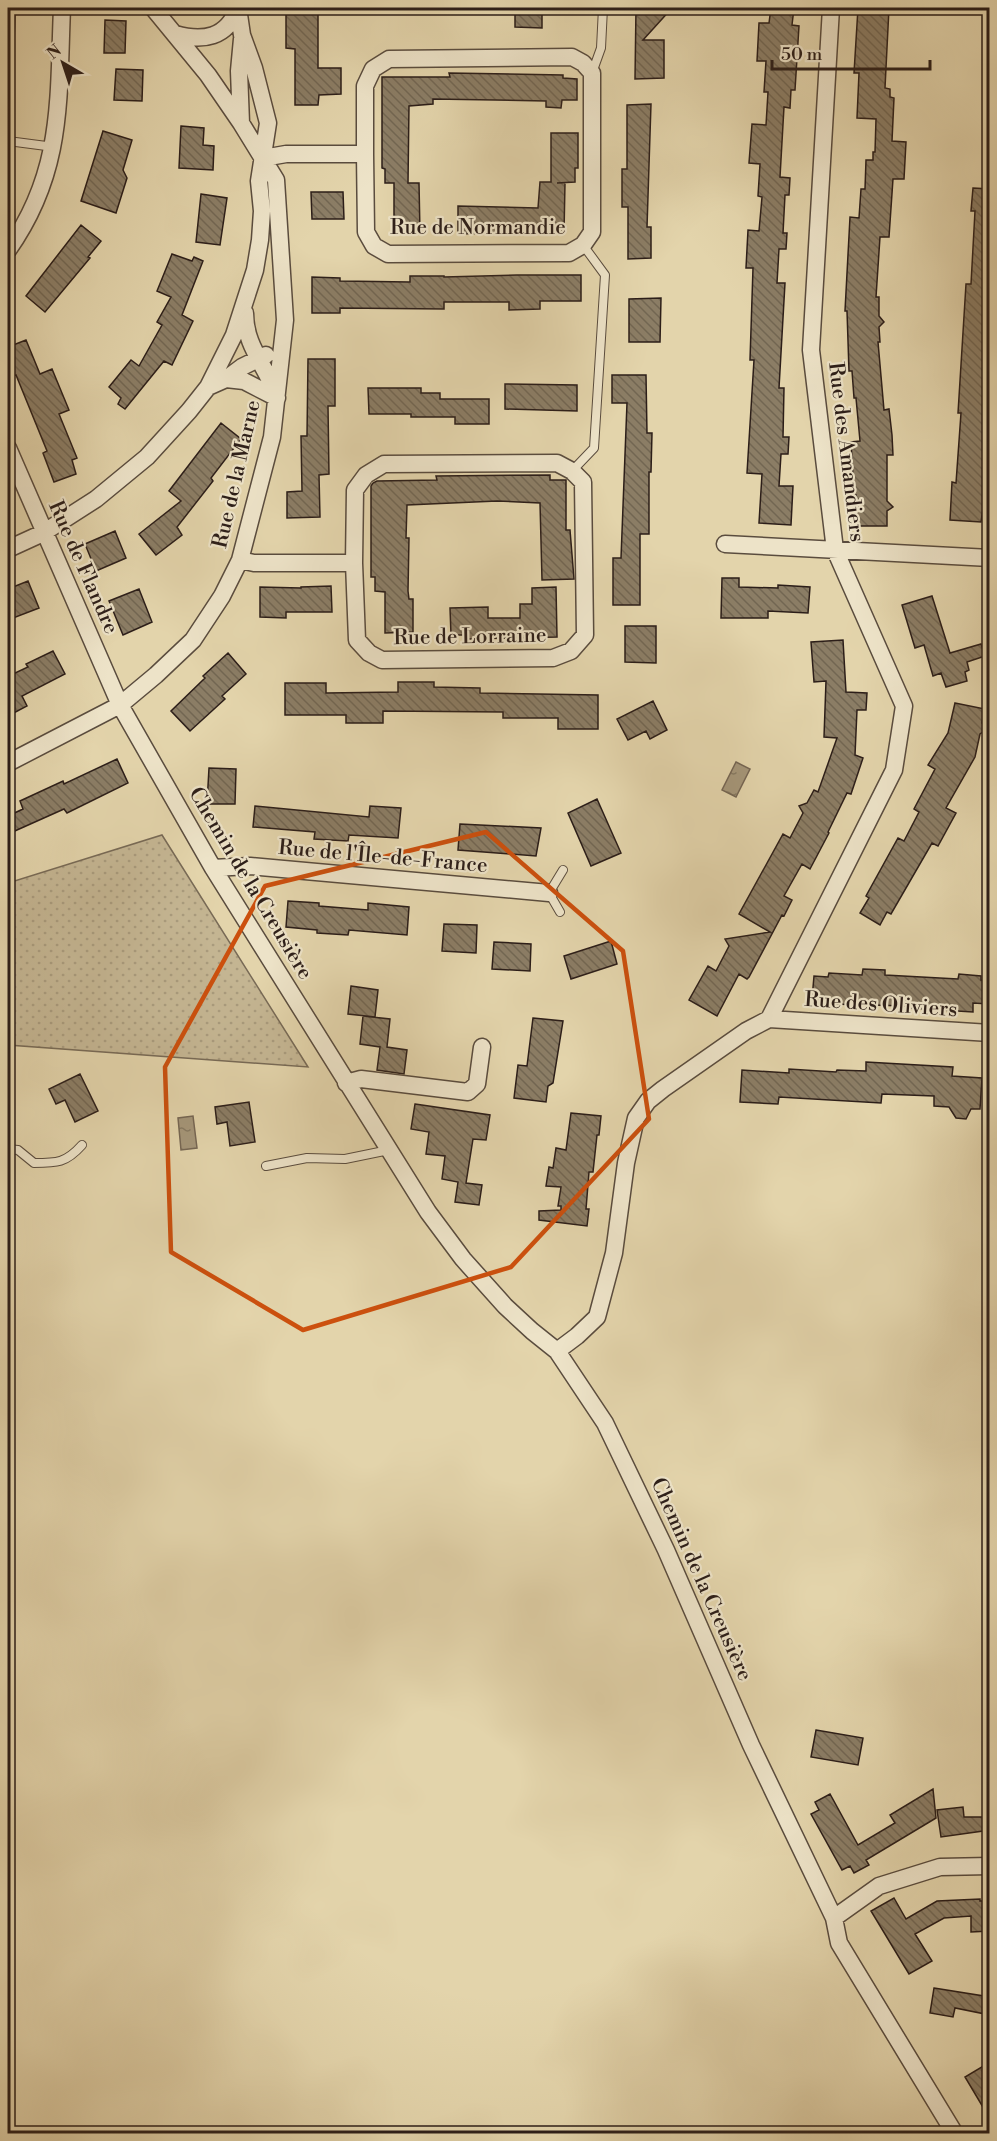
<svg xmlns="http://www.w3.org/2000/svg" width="997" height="2141" font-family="'Libre Bodoni',serif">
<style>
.grass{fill:url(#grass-dots);stroke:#786a56;stroke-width:1.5}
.water{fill:url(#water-ripples);stroke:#756653;stroke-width:1.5}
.building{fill:url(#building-back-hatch);stroke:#2c1e19;stroke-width:1.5}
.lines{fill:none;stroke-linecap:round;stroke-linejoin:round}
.lane-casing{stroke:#5a4c3e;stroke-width:10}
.street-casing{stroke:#5a4c3e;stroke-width:19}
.lane{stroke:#ede3c8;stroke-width:8}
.street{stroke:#ede3c8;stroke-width:16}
.marked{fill:none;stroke:#cc500e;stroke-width:4.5;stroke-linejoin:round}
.labels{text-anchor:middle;stroke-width:4.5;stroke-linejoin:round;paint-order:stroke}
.street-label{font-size:21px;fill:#2c1e19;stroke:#ede3c8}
</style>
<defs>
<pattern id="grass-dots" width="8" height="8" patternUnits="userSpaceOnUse" patternTransform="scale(1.5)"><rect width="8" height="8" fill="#c4b592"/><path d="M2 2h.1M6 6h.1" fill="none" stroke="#a99b7d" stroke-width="1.8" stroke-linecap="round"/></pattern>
<pattern id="water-ripples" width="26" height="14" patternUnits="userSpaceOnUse" patternTransform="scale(1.5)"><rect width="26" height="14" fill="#a59679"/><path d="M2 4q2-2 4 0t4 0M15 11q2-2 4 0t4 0" fill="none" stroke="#877a62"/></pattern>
<pattern id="building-back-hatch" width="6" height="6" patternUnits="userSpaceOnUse" patternTransform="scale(1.5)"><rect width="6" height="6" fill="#8b7d65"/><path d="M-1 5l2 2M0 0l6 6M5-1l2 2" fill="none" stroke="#726652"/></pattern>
</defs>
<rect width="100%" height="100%" fill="#e3d4ab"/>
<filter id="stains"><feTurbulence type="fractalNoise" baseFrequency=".00333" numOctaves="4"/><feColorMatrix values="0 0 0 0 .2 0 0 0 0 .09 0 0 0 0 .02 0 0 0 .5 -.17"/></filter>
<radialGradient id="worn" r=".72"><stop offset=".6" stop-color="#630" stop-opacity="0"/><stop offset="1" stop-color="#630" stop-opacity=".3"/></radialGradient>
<path class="grass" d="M 162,835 L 308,1067 L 8,1045 L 8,883 Z"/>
<path class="water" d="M 736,762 L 750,769 L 736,797 L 722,790 Z
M 193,1116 L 197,1148 L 181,1150 L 178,1118 Z"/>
<path class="building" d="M 286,8 L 318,8 L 318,68 L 341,68 L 341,94 L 319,95 L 318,105 L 295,105 L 295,49 L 286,48 Z
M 515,8 L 542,8 L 542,28 L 515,27 Z
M 636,8 L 672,8 L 643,40 L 664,40 L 664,78 L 635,79 Z
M 771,8 L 794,8 L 792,25 L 799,26 L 795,90 L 791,90 L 790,108 L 784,107 L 780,177 L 790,178 L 789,195 L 785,195 L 783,233 L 787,233 L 786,249 L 779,249 L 777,283 L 785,283 L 779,388 L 784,388 L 783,437 L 789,437 L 788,454 L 781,454 L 779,486 L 793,486 L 791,525 L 759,523 L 762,474 L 747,473 L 754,360 L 750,360 L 753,268 L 746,268 L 748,230 L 759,231 L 762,197 L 758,196 L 760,164 L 749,163 L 752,124 L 766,125 L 768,92 L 764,92 L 766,61 L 757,61 L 759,23 L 769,23 Z
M 858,8 L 889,8 L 885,88 L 890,89 L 890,97 L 894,98 L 892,141 L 906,142 L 904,179 L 893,179 L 889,237 L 880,237 L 876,297 L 879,297 L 879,316 L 884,322 L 879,327 L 880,342 L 878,342 L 884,410 L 889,409 L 892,435 L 893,455 L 887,455 L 887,501 L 893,507 L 887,511 L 887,526 L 856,526 L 856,495 L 854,495 L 851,442 L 860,441 L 856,398 L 854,398 L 852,371 L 849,371 L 847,311 L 845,311 L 850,217 L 859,218 L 861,189 L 865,189 L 866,160 L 873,160 L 873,152 L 875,152 L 876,119 L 857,118 L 859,73 L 854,73 Z
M 105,20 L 126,21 L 125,53 L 104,53 Z
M 116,69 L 143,70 L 142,101 L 114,100 Z
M 449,73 L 563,75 L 563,78 L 577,79 L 577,100 L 562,100 L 561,108 L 546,107 L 546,101 L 433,99 L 433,104 L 409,106 L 408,183 L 419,183 L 420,233 L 394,233 L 394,183 L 385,183 L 385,169 L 382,168 L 382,77 L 450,77 Z
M 651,104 L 647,227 L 651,227 L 651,258 L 628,259 L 628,207 L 622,207 L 622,169 L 627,169 L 627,105 Z
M 181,126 L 204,128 L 203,145 L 214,146 L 213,170 L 179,168 Z
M 103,131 L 132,140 L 123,170 L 127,178 L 116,213 L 81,201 Z
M 551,133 L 578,133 L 578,168 L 575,168 L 575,182 L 557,183 L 565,183 L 564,233 L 538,233 L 538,229 L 497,230 L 497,233 L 458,234 L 458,206 L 538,208 L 540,182 L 551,182 Z
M 973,188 L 990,189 L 990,415 L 987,457 L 990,457 L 990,502 L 984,502 L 981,522 L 950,520 L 952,482 L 956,483 L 961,413 L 958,413 L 966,284 L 971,284 L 975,211 L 971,211 Z
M 311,192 L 343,192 L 344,219 L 312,219 Z
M 201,194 L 227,198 L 220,245 L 196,242 Z
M 81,225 L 101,241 L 88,257 L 90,258 L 45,312 L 26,296 Z
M 172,254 L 192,261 L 194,257 L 203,261 L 182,315 L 193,321 L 172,365 L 164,361 L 125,409 L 118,404 L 121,398 L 109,387 L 131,360 L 139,366 L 162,325 L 157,322 L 171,297 L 157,291 Z
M 517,275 L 581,275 L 581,301 L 540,301 L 540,309 L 509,310 L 509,302 L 444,302 L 444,309 L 340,308 L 340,313 L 312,313 L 312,277 L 340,278 L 340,281 L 410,282 L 410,276 L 444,276 L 444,277 Z
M 661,298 L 660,342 L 629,342 L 629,299 Z
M 26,340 L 40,374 L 52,369 L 69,410 L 59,414 L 77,458 L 72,460 L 76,474 L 54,482 L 43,453 L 47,451 L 16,375 L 8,378 L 8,347 Z
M 308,359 L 335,359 L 335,406 L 328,406 L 329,474 L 319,475 L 320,517 L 287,518 L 287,492 L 302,491 L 301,436 L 307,436 Z
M 612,375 L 646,375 L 647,433 L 652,433 L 651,472 L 649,472 L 649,534 L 640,534 L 640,605 L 613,605 L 613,558 L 621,558 L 627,403 L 612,403 Z
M 505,384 L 577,385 L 577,411 L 505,409 Z
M 368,388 L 421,388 L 421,393 L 440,393 L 440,399 L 489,399 L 489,424 L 455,424 L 455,417 L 411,417 L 411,414 L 369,414 Z
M 221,423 L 241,439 L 211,478 L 213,481 L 177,527 L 182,535 L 156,555 L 139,534 L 181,501 L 169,491 Z
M 550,475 L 550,480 L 566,480 L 566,530 L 570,530 L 574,579 L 542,580 L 540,503 L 497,501 L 407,505 L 406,538 L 409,538 L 408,591 L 409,599 L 413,599 L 413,632 L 385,633 L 385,592 L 375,591 L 375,577 L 371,577 L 371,486 L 373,483 L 377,481 L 437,480 L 436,476 Z
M 115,531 L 126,558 L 96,571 L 85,544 Z
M 722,578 L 739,578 L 739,587 L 778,588 L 778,585 L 810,587 L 808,613 L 768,611 L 768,618 L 721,618 Z
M 28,581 L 39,608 L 8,620 L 8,589 Z
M 331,586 L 332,612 L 286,612 L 286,618 L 260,617 L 260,587 L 301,588 L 301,587 Z
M 556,587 L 557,637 L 468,639 L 468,635 L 451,635 L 450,608 L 488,607 L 488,618 L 520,618 L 520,604 L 532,604 L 532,588 Z
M 139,589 L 152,622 L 123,635 L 109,601 Z
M 932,596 L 950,653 L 981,644 L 985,656 L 967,662 L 969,670 L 965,672 L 967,681 L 946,687 L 941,673 L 933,676 L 924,645 L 915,648 L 902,605 Z
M 625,626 L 656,626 L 656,663 L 625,662 Z
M 843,640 L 846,692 L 867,693 L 866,710 L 857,710 L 855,755 L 863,758 L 851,794 L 847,793 L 828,832 L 829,833 L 810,869 L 802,864 L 784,896 L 792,900 L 784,916 L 782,915 L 749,977 L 747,979 L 739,974 L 717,1016 L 689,1000 L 708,966 L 716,971 L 729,946 L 725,939 L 770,932 L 739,914 L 783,834 L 790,838 L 803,813 L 799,806 L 807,803 L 814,790 L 818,792 L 837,738 L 824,737 L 826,681 L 814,682 L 811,642 Z
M 53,651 L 65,674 L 22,696 L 27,706 L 8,716 L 8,667 L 11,675 L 28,667 L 26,664 Z
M 228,653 L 246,674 L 222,696 L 225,699 L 190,731 L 171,711 L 205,678 L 203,676 Z
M 398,682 L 434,682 L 434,687 L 480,688 L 480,693 L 598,695 L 598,729 L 558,729 L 558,718 L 503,718 L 503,712 L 383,711 L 383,723 L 346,723 L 346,715 L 285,715 L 285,683 L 326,683 L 326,693 L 398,692 Z
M 653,701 L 667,730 L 650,739 L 646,731 L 628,740 L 617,719 Z
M 955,703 L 985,709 L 982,723 L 986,730 L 980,734 L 975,757 L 946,808 L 956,813 L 938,846 L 932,843 L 891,914 L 887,912 L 880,925 L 860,913 L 869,898 L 866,896 L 898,838 L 904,841 L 919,812 L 914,809 L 935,769 L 928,765 L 948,733 Z
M 117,759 L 128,783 L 67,813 L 64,809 L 8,834 L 8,816 L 23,809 L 20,801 L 63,781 L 64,784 Z
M 209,768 L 236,769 L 235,804 L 207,804 Z
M 597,799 L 621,853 L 591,866 L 568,813 Z
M 255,806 L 369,817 L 370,806 L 401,808 L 398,838 L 349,835 L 348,841 L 314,839 L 315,832 L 253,827 Z
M 460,824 L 541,828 L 536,856 L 458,850 Z
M 288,901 L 319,903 L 319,906 L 368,910 L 368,903 L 409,907 L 407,935 L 349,930 L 348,935 L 317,933 L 317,930 L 286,927 Z
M 444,924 L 477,925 L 476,953 L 442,951 Z
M 611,941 L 617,964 L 571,979 L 564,956 Z
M 494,942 L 531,944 L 530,971 L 492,969 Z
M 863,969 L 885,970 L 885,975 L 958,979 L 959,974 L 981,976 L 981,980 L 990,981 L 989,1004 L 973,1003 L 973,1012 L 907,1008 L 907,1006 L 830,1004 L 830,1000 L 812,999 L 814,976 L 828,977 L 829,973 L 862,975 Z
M 351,986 L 378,990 L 375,1017 L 348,1014 Z
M 363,1016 L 390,1019 L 387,1047 L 407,1050 L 404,1074 L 377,1070 L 380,1047 L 360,1044 Z
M 533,1018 L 563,1021 L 553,1083 L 548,1086 L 546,1102 L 514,1098 L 518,1065 L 527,1066 Z
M 866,1062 L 953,1067 L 952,1076 L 982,1078 L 980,1109 L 971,1109 L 966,1119 L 956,1118 L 949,1107 L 934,1106 L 934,1096 L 882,1094 L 881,1103 L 779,1097 L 778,1104 L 740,1102 L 742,1070 L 789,1073 L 789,1069 L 836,1072 L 837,1070 L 866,1071 Z
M 80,1074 L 98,1111 L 75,1122 L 65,1100 L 56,1104 L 49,1089 Z
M 249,1102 L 255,1142 L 230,1146 L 227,1122 L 217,1124 L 215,1107 Z
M 415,1104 L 490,1115 L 486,1140 L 473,1139 L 466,1183 L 482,1185 L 479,1205 L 455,1202 L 458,1182 L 442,1179 L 445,1156 L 426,1154 L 429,1132 L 411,1129 Z
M 571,1113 L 601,1116 L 599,1135 L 597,1135 L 593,1172 L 589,1172 L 586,1209 L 589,1209 L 587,1226 L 539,1220 L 539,1211 L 561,1210 L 561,1206 L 558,1206 L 561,1187 L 546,1186 L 549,1167 L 553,1168 L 556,1148 L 566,1150 Z
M 816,1730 L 863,1738 L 858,1765 L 811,1757 Z
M 933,1789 L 936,1818 L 866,1860 L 869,1865 L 854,1873 L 850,1866 L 842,1870 L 811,1814 L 819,1810 L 815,1802 L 830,1794 L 858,1845 L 895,1823 L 890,1815 Z
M 963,1807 L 964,1817 L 990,1817 L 990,1830 L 941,1837 L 937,1810 Z
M 894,1898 L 906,1919 L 937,1901 L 980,1899 L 980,1901 L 990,1901 L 990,1931 L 971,1932 L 971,1916 L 944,1918 L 915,1934 L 932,1961 L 909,1974 L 871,1911 Z
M 934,1988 L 990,1997 L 990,2015 L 955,2008 L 953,2017 L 930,2013 Z
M 990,2062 L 990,2119 L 965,2077 Z"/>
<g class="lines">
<defs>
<path id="lane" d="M 592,73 L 601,48 L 603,8
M 8,89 L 11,8
M 8,141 L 54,147
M 572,471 L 594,448 L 605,275 L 583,245
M 560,912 L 549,893 L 563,870
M 8,1149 L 18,1150 L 34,1163 C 57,1163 66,1163 82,1145
M 266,1166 L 307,1158 L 345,1159 L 389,1150"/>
<path id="street" d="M 175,34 C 203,42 227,38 238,8
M 241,123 L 239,71 L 242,39
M 263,158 L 286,154 L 365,154 L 366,232 L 374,246 L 388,254 L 569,253 L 583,245 L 592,232 L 592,73 L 583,63 L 572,57 L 389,59 L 373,69 L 365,86 L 365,154
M 8,250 C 64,171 58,99 62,8
M 245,313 C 245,346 265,364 276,394
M 226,379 L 242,367 L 266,355
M 208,387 L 226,379 L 244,381 L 277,398
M 8,448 L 120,705 L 213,868 L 428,1212 L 463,1259 L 505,1306 L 532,1331 L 557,1351 L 605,1423 L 666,1550 L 751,1745 L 834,1918 L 839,1943 L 955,2134
M 725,544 L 990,558
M 8,549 L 43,533 L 96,499 L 147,457 L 189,411 L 208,387 L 234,335 L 255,270 L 260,240 L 262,211 L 259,181 L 268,123 L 254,68 L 242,35 L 238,8
M 240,560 L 254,563 L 354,563 L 355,490 L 366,475 L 384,464 L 557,463 L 572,471 L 583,482 L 585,635 L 571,651 L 553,658 L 382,660 L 369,653 L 357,640 L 354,563
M 8,763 L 120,705 L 156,675 L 193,640 L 222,596 L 240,560 L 272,437 L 285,320 L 276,180 L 241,123 L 208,75 L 153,8
M 213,868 L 250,866 L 549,893
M 769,1019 L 990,1033
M 346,1083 L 361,1079 L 468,1092 L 477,1084 L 482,1047
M 557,1351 L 577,1336 L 597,1317 L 614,1253 L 626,1163 L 636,1118 L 648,1101 L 663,1089 L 746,1031 L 769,1019 L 894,770 L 904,706 L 835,550 L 811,350 L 831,8
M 834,1918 L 879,1886 L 940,1867 L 990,1866"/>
</defs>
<use href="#lane" class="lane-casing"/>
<use href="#street" class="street-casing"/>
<use href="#lane" class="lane"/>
<use href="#street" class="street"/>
</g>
<path class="marked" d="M 486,832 L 623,951 L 649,1119 L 511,1267 L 303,1330 L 171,1252 L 165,1067 L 265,886 Z"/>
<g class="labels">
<g class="street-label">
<text x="478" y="234">Rue de Normandie</text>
<text transform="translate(847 452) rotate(83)" y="7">Rue des Amandiers</text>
<text transform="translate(236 474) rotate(-77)" y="7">Rue de la Marne</text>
<text transform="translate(84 567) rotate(66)" y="7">Rue de Flandre</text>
<text transform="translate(470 636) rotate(-1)" y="7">Rue de Lorraine</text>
<text transform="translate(383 856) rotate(5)" y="7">Rue de l'Île-de-France</text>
<text transform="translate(251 883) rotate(59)" y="7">Chemin de la Creusière</text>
<text transform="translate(881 1004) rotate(4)" y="7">Rue des Oliviers</text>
<text transform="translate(702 1579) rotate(66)" y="7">Chemin de la Creusière</text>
</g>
</g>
<rect width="997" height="2141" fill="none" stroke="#e3d4ab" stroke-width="30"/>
<rect x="9" y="9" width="979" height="2123" fill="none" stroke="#2c1e19" stroke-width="3"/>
<rect x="15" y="15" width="967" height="2111" fill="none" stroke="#2c1e19" stroke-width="1.5"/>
<g transform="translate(63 63) rotate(321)" stroke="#ede3c8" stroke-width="4.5" paint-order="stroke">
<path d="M0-4.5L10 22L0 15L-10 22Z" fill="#2c1e19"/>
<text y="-9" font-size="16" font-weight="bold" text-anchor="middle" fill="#2c1e19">N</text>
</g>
<path d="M772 60v9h158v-9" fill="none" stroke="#2c1e19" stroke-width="3"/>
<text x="781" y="60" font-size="18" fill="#2c1e19" stroke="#ede3c8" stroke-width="4.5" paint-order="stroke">50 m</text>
<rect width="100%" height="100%" filter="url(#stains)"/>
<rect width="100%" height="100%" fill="url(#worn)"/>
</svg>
